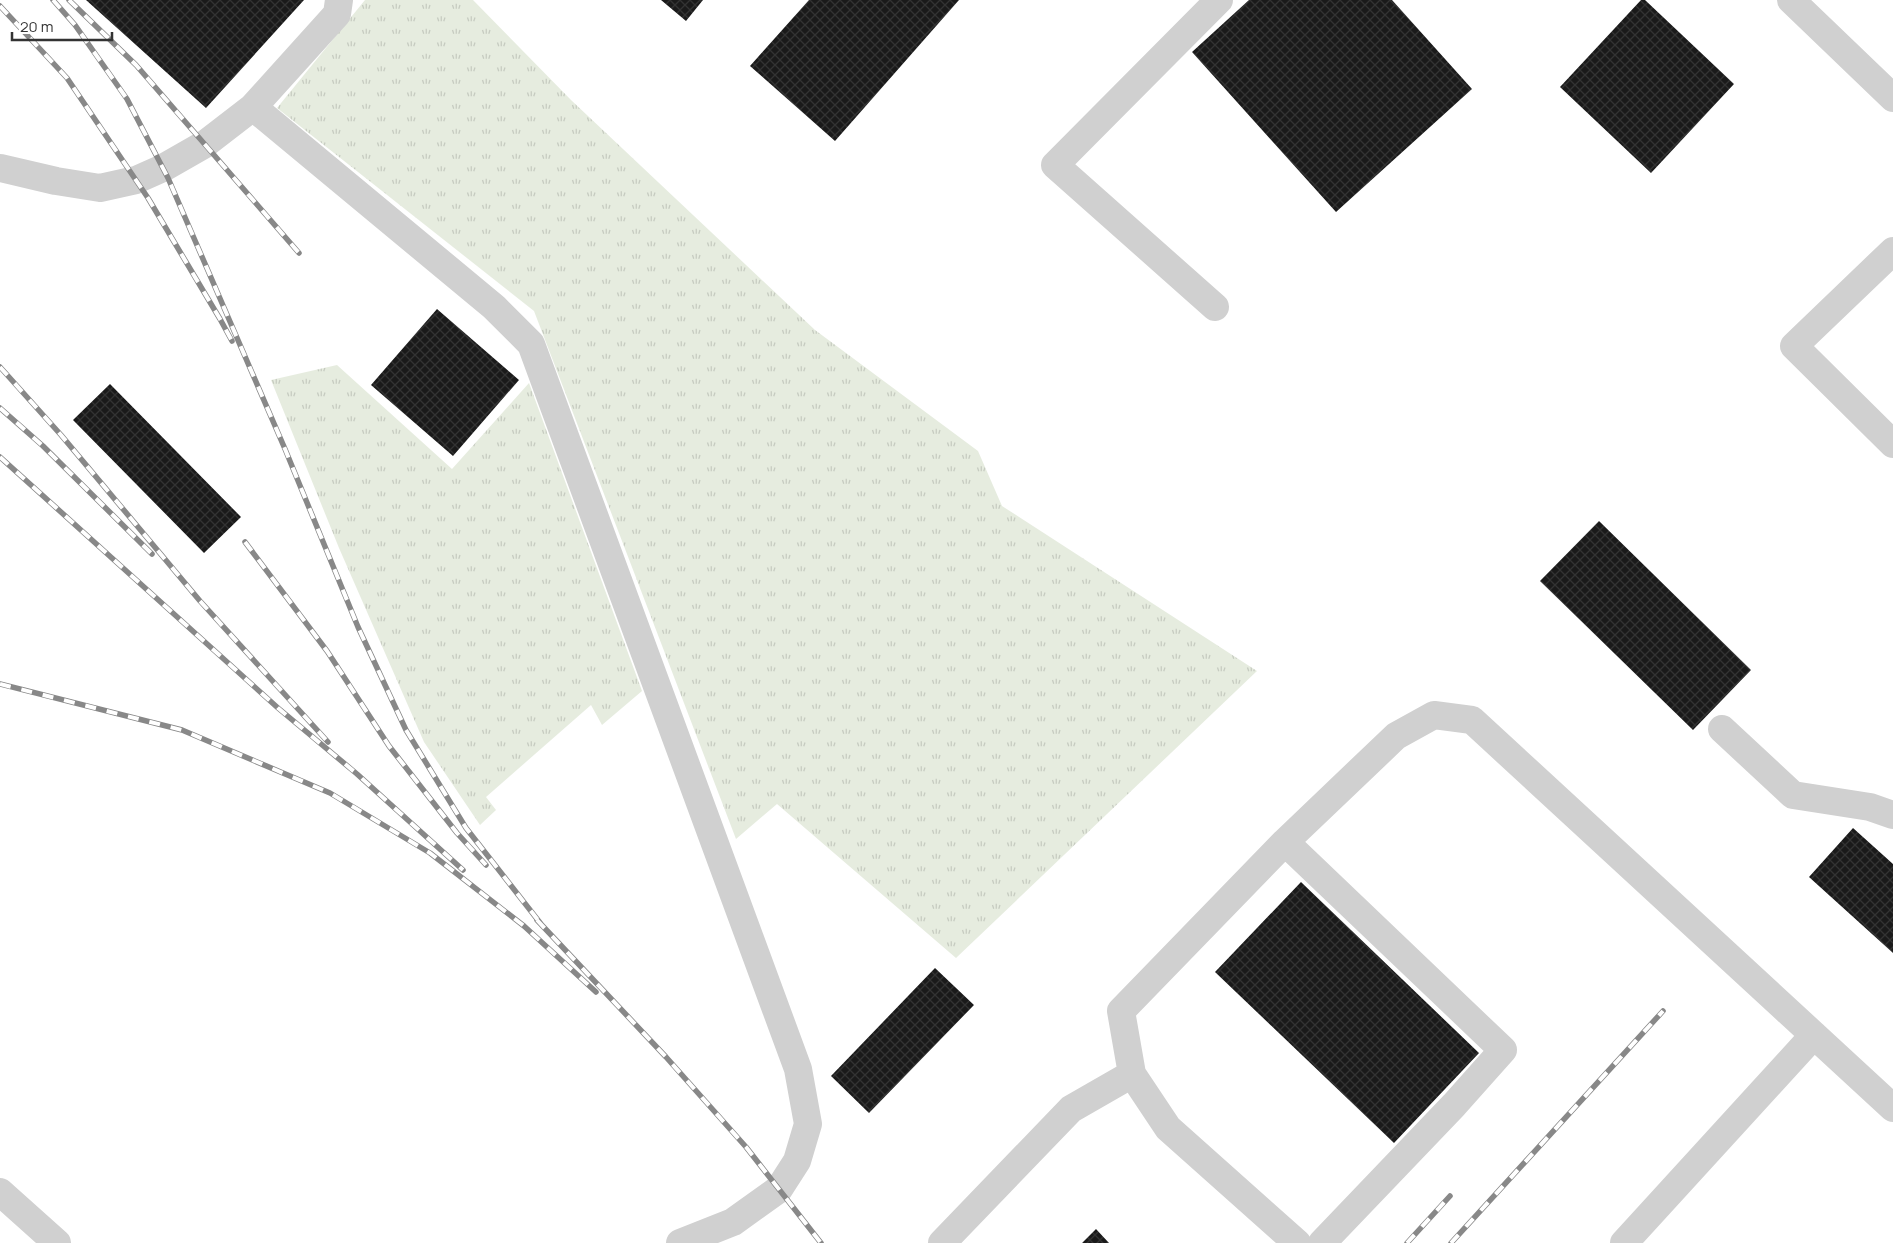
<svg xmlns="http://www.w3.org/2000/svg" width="1893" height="1243" font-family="Manrope,sans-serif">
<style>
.grass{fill:url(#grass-tufts)}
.building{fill:url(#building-cross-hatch)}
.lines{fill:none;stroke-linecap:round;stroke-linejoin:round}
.minor{stroke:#d0d0d0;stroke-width:28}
.rail-casing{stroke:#888;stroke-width:5.5}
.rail{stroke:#fff;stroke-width:4;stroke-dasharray:11;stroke-linecap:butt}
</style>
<defs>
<pattern id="grass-tufts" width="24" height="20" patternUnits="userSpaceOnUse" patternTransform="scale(1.25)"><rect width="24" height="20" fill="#e6ecdf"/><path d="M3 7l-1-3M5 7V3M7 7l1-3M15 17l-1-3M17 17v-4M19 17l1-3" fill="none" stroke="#c6cbc0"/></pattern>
<pattern id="building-cross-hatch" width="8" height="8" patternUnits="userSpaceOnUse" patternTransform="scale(1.25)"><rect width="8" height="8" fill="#1a1a1a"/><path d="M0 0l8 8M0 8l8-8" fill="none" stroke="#333"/></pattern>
</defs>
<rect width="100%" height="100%" fill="#fff"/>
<path class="grass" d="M 365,0 L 473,0 L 571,100 L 815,330 L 978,451 L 1002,506 L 1257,671 L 956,958 L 777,804 L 736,839 L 534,311 L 277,108 Z
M 337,365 L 452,469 L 529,383 L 642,691 L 602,725 L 591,705 L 486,797 L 496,810 L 480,825 L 424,742 L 339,548 L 271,380 Z"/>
<path class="building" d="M 86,0 L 304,0 L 206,108 Z
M 661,0 L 703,0 L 686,21 Z
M 809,0 L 959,0 L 835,141 L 750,66 Z
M 1249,0 L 1392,0 L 1472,89 L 1336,212 L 1192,52 Z
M 1641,0 L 1645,0 L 1734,84 L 1651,173 L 1560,87 Z
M 437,309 L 519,380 L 453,456 L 371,385 Z
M 110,384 L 241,517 L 204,553 L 73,420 Z
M 1599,521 L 1751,670 L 1693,730 L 1540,581 Z
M 1853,828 L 1893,864 L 1893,953 L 1809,877 Z
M 1301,882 L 1479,1053 L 1394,1143 L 1215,972 Z
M 935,968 L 974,1005 L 869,1113 L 831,1076 Z
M 1096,1229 L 1109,1243 L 1082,1243 Z"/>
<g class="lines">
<path class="minor" d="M 1791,0 L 1893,98
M 253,107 L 494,307 L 531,344 L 798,1069 L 808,1124 L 797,1161 L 779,1189 L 733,1222 L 680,1243
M 0,168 L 56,181 L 100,188 L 136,180 L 163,168 L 205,144 L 253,107 L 337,14 L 339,0
M 1893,251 L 1794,346 L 1893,444
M 1215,307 L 1055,165 L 1219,0
M 1722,729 L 1793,795 L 1870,807 L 1893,815
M 1285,842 L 1121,1011 L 1132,1074 L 1168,1128 L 1297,1243
M 0,1192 L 57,1243
M 942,1243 L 1071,1109 L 1132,1074
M 1322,1243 L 1454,1105 L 1503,1050 L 1285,842 L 1396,736 L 1434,715 L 1472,720 L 1893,1108
M 1624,1243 L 1814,1035"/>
<defs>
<path id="rail" d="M 53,0 L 75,25 L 127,99 L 168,178 L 285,449 L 358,627 L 406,730 L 466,828 L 541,924
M 69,0 L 136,65 L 299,253
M 0,6 L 67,78 L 148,198 L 220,319 L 232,341
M 0,367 L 61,435 L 200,601 L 328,742
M 0,408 L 43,446 L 152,554
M 0,457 L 278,708 L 357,774 L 463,870
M 245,542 L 327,651 L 389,746 L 457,833 L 486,865
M 0,684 L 182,730 L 330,793 L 430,853 L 524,926 L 596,992
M 537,920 L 666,1057 L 746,1147 L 821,1243
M 1407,1243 L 1450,1196
M 1451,1243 L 1663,1011"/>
</defs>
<use href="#rail" class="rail-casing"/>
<use href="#rail" class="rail"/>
</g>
<path d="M12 32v8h100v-8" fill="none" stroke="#333333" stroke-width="2.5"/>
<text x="20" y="32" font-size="15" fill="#333333" stroke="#ffffff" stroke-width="4" paint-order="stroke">20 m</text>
</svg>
